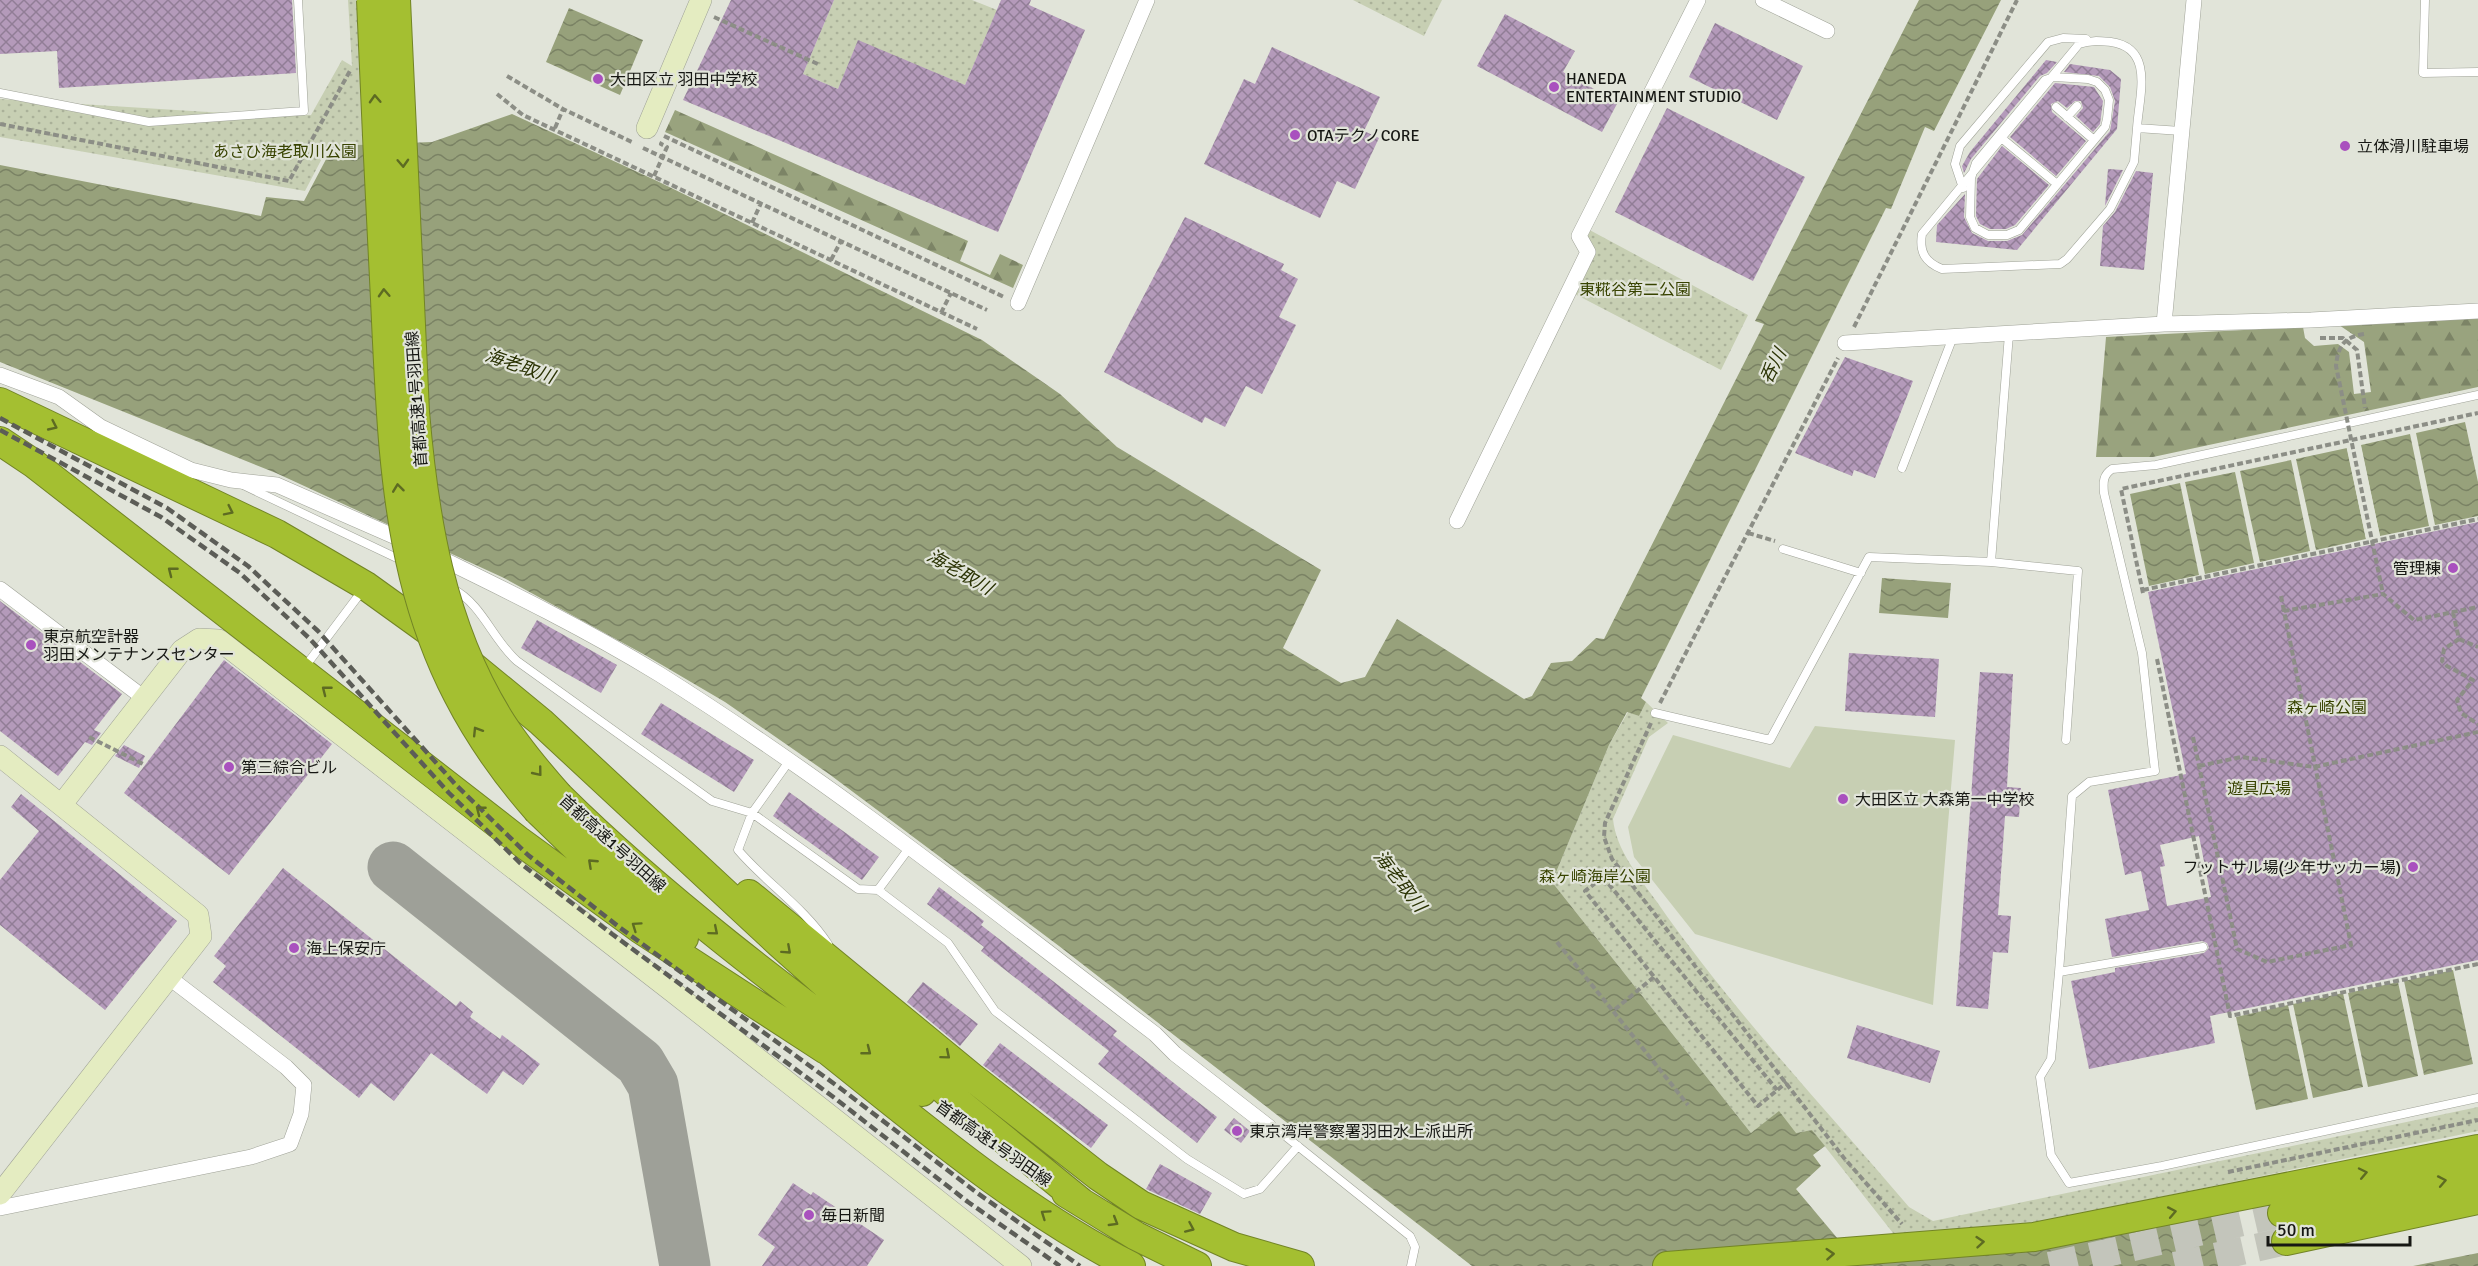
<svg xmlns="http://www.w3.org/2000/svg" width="2478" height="1266" font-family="Signika,'Noto Sans JP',sans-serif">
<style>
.grass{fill:#c7cfb3}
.forest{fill:url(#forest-firs)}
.park{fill:url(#park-dots)}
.water{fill:url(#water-waves)}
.pier{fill:#e1e4d9}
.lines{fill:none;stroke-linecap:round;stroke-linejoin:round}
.taxiway{stroke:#9ea098;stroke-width:51}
.building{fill:url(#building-cross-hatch);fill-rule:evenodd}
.highway-tunnel{stroke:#c3c5bb;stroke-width:28;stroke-dasharray:28 14;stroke-linecap:butt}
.lane-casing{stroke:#9fa297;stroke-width:9}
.street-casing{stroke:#9fa297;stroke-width:16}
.secondary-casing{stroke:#9fa297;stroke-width:22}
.highway-casing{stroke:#728426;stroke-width:30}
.path{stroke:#8c8e86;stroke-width:4;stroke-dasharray:6 3;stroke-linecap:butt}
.lane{stroke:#fff;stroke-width:8}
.street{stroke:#fff;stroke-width:15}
.secondary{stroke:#e4ecc1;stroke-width:21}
.highway{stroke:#a4bf31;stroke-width:28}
.rail{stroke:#5c5d57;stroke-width:4.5;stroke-dasharray:9 4.5;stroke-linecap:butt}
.highway-bridge-casing{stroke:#728426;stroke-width:30;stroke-linecap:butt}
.path-bridge{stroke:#8c8e86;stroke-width:4;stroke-dasharray:6 3;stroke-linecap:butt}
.highway-bridge{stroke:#a4bf31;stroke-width:28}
.oneway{stroke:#5d6b22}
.poi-dot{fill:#a951be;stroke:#e1e4d9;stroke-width:2}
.labels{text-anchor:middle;stroke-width:4.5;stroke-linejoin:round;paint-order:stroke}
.poi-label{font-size:16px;fill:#161713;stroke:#e1e4d9;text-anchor:start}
.park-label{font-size:16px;fill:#384301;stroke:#e1e4d9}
.street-label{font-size:16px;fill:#161713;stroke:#e1e4d9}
.water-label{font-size:18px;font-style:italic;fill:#2b3304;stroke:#e1e4d9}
</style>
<defs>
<pattern id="forest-firs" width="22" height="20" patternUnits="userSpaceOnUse" patternTransform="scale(1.5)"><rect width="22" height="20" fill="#99a37e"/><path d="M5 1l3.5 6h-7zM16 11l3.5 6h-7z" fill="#7c8466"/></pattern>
<pattern id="park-dots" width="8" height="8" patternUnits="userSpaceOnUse" patternTransform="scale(1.5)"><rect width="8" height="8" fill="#c7cfb3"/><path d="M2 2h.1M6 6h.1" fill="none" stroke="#aab199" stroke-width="1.8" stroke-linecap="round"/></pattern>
<pattern id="water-waves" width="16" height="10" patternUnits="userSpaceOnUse" patternTransform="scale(1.5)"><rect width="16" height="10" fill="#97a17b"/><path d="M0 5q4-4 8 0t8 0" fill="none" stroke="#7a8264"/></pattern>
<pattern id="building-cross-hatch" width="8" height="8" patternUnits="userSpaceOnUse" patternTransform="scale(1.5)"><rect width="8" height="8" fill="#b49aba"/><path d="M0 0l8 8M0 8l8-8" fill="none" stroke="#917d96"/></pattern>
</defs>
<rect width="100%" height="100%" fill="#e1e4d9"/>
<path class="grass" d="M 1815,726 L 1955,740 L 1933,1005 L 1695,934 L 1634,857 L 1628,827 L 1673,735 L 1790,768 Z"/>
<path class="forest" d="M 675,110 L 968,241 L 960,261 L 990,275 L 1000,254 L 1023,265 L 1013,288 L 665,132 Z
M 2478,314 L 2478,387 L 2153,457 L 2096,457 L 2106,337 L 2303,327 L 2305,338 L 2314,346 L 2338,344 L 2349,352 L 2354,394 L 2371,392 L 2364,342 L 2339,325 Z"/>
<path class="park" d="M 348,0 L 368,0 L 379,149 L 329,145 L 305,191 L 0,137 L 0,99 L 273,116 L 311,115 L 342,60 L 352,66 Z
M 834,0 L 972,0 L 997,10 L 965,85 L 858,41 L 838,89 L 803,74 Z
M 1353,0 L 1442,0 L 1424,36 Z
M 1584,227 L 1748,315 L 1721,370 L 1569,291 L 1588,252 Z
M 1646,702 L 1668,723 L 1649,737 L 1613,819 C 1616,850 1639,877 1657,902 C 1732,1010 1824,1107 1909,1207 L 1933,1221 L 2478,1107 L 2478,1131 L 1938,1243 L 1900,1242 L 1812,1130 L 1796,1133 L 1751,1133 L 1552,882 L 1609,745 L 1628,712 L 1639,716 Z"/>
<path class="water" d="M 1919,0 L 2001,0 L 1934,131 L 1925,127 L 1891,209 L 1886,208 L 1641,698 L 1646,702 L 1639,716 L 1627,712 L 1609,745 L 1552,882 L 1751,1133 L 1779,1111 L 1796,1133 L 1812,1130 L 1825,1146 L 1813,1155 L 1821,1166 L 1796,1189 L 1859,1264 L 2216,1215 L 2223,1266 L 1472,1266 L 1059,946 L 829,774 L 725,702 L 645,655 L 504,578 L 276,473 L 0,362 L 0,165 L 261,216 L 266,197 L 304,201 L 333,146 L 432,142 L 512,114 L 657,181 L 982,340 L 1060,394 L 1117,447 L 1321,570 L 1283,648 L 1341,683 L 1365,677 L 1397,619 L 1524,699 L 1532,696 L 1551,663 L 1572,661 L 1596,638 L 1604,639 L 1764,324 L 1755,321 Z
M 569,8 L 643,40 L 620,95 L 546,62 Z
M 2465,422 L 2478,482 L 2478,516 L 2435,525 L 2416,433 Z
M 2410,434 L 2429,526 L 2380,536 L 2361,445 Z
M 2347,448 L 2366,539 L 2316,550 L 2296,459 Z
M 2291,460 L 2310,551 L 2260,562 L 2240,471 Z
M 2235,472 L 2254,563 L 2205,574 L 2185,482 Z
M 2180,483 L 2199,575 L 2149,586 L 2130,494 Z
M 1882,578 L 1951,583 L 1948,618 L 1879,613 Z
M 2453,970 L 2473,1064 L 2424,1075 L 2404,981 Z
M 2398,982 L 2418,1076 L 2368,1087 L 2348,993 Z
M 2343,993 L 2363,1087 L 2313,1098 L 2293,1004 Z
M 2288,1005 L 2308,1099 L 2256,1110 L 2236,1017 Z
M 2478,1253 L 2478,1266 L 2413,1266 Z"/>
<path class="pier" d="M 2360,442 L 2380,536 L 2377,537 L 2358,445 Z
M 2346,445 L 2349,447 L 2369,539 L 2366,539 Z"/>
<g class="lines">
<path class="taxiway" d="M 393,867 L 640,1063 L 653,1085 L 685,1266"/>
</g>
<path class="building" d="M 0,0 L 292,0 L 296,73 L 59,88 L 57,51 L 0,54 Z
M 731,0 L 834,0 L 803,74 L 838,89 L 858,40 L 965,85 L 1001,0 L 1031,0 L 1029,5 L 1085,30 L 998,232 L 683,100 Z
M 1505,14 L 1575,51 L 1563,72 L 1618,102 L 1602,132 L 1477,66 Z
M 1715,23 L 1803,66 L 1777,120 L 1689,77 Z
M 1272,47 L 1380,97 L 1364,131 L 1379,138 L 1355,189 L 1337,181 L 1320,218 L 1204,164 L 1244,79 L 1255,84 Z
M 2046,60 L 2057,62 L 2047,73 L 2040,76 L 1971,159 L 1964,173 L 1962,166 L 1970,152 Z
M 2070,64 L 2110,70 L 2121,79 L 2117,129 L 2017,250 L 1936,242 L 1937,225 L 1965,194 L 1964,217 L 1972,233 L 1988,241 L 2007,241 L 2022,235 L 2110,131 L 2115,101 L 2110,87 L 2099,76 L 2064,72 Z
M 2055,83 L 2094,87 L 2103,101 L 2100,124 L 2093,132 L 2076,116 L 2083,108 L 2081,101 L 2075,101 L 2067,108 L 2058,101 L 2051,104 L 2052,112 L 2086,141 L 2056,176 L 2010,137 Z
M 1667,108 L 1805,177 L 1753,281 L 1615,212 Z
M 2002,146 L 2049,185 L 2015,225 L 2006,229 L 1990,229 L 1980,224 L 1976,216 L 1977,179 Z
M 2108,169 L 2123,170 L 2105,206 Z
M 2136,171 L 2153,173 L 2144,270 L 2100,266 L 2103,226 L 2115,212 Z
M 1185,217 L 1284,264 L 1281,270 L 1298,279 L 1279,317 L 1296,325 L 1262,394 L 1246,386 L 1225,427 L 1205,417 L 1202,423 L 1104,372 Z
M 1845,357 L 1913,381 L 1875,478 L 1854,470 L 1852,476 L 1795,453 Z
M 2478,522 L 2478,960 L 2210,1016 L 2215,1043 L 2089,1069 L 2071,981 L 2115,972 L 2115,968 L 2204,953 L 2209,948 L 2207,943 L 2202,941 L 2112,957 L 2105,919 L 2149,910 L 2141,871 L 2125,875 L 2108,790 L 2186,774 L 2148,592 ZM 2199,836 L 2211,897 L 2167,906 L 2160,867 L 2165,866 L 2160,845 Z
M 0,601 L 122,694 L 94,730 L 101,733 L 92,745 L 85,742 L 58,776 L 0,731 Z
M 537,620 L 617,665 L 601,693 L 521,648 Z
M 1849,653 L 1939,659 L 1935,717 L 1845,711 Z
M 224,660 L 332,744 L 229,875 L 124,793 Z
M 1980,672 L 2013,674 L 2007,787 L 2021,788 L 2019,817 L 2005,816 L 1998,915 L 2011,916 L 2008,953 L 1993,952 L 1988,1009 L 1956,1006 Z
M 661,703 L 754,760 L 734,792 L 641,734 Z
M 124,745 L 145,756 L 139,768 L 115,756 Z
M 789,792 L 879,857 L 862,880 L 773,816 Z
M 21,794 L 177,921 L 105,1010 L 0,925 L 0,880 L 39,831 L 11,807 Z
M 283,868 L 456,1006 L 460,1001 L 473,1012 L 470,1017 L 500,1039 L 502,1035 L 540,1064 L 523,1085 L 503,1071 L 487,1094 L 431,1053 L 394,1101 L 371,1083 L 359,1098 L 213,982 L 226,966 L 214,956 Z
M 939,887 L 984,921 L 981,925 L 1117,1031 L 1113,1035 L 1217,1117 L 1197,1143 L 1098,1064 L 1109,1051 L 981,951 L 984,947 L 927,904 Z
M 923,982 L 978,1024 L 960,1046 L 907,1002 Z
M 1857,1025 L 1940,1051 L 1930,1083 L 1847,1058 Z
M 1000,1043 L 1108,1125 L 1091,1148 L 983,1065 Z
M 1234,1118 L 1250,1131 L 1241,1143 L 1224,1130 Z
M 1160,1164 L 1212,1193 L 1200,1214 L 1146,1189 Z
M 793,1183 L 811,1195 L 813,1192 L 884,1240 L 867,1266 L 762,1266 L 775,1247 L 758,1235 Z"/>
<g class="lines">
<path class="highway-tunnel" d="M 2050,1266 L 2282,1213
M 2175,1266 L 2286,1241"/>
<defs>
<path id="lane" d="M 2425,0 L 2423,73 L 2478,72
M 2054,77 L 2088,79 L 2097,82 L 2105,90 L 2109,100 L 2107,119 L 2105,127 L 2019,230 L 2007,235 L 1988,235 L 1975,228 L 1970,217 L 1971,178 L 1976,163 L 2045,80 Z
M 0,93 L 149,122 L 304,111 L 298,0
M 2056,107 L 2094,140
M 2067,117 L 2077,106
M 2137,128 C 2139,96 2155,48 2111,42 C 2099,41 2091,40 2079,44 L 1922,234 C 1919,252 1925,262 1942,269 L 2060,264 L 2067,259 L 2110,209 L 2134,162 L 2137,128 L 2181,131
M 1999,136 L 2057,184
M 1963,188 L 1955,164 L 1960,146 L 2048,42 L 2063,38 L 2086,39
M 2009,334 L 1991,562 L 2078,571 L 2066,740
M 1902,468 L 1953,337
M 243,485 L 403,561
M 1783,549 L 1861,573
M 453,589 C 482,604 493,640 517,661 L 712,801 L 752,813 L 858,889 L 878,890
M 304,668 L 362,591
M 1655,713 L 1770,740 L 1869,557 L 1991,562
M 790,760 L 752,813 L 738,850 C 766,883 804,907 828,944
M 910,847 L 878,890 L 948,943 L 995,1011 L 1187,1159 L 1244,1194 L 1260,1189 L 1298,1146
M 2203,947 L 2059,972 L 2072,796 L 2089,782 L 2155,771 L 2142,653 L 2104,493 C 2103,482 2103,475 2112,469 L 2156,465 L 2478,395
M 2059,972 L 2051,1059 L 2040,1077 L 2051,1155 L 2069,1183 L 2162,1166 L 2478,1098
M 1269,1127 L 1284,1135 L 1410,1236 L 1415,1247 L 1411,1266"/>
<path id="street" d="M 1763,0 L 1827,31
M 1018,303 L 1147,0
M 2164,324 L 2194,0
M 1845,343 L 2164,324 L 2311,320 L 2478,311
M 0,375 L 59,397 L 101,427 L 191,470 L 231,480 L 277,485 L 407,542
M 1457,521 L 1588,252 L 1579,236 L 1698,0
M 434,555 C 510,592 587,630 659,674 C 833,783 992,910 1155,1034 L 1175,1054 L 1269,1127
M 0,589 L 144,698
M 0,1208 L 251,1157 L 290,1144 L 301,1114 L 304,1085 L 286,1067 L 171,979"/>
<path id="secondary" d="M 647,128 L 701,0
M 0,756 L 198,915 L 201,936 L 0,1194
M 62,804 L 182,650 L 199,639 L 219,640 L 673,992 L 1021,1266"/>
<path id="highway" d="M 0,402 L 277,534 L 366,586 L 441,640 L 541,722 L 780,944 L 951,1096 L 1081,1202
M 0,441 L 33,463 L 518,840 L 640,929 L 826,1050
M 559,796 C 667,903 800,1001 922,1092
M 538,811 L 598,869 L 684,938
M 749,894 L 973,1078 L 1098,1176 L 1141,1205 L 1234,1247 L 1300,1266
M 813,1039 C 914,1119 1015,1207 1131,1266
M 1066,1193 L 1136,1236 L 1197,1266
M 2282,1213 L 2478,1174
M 2286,1241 L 2478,1200
M 1667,1266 L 2034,1237 L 2478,1149"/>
</defs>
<use href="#lane" class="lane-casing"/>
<use href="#street" class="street-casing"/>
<use href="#secondary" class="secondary-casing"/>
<use href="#highway" class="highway-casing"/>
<path class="path" d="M 714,17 L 820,65
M 507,76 L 563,109 L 634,143
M 497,94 L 523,115 L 977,329
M 0,124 L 289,181 L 351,69
M 555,128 L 563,109
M 664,136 L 1004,297
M 643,148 L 987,310
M 654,176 L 667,147 L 661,144 L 662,142
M 752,223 L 761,203
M 831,260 L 841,241
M 941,313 L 951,293
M 1854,327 L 2017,0
M 2320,338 L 2343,338 L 2357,350 L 2365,408
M 1748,533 L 1775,541
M 2143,590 L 2478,519
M 2143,593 L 2121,489 L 2478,413
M 2281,596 L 2284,611
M 2453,612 L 2459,639 L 2444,649 L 2442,661 L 2447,666 L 2473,680 L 2457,700 L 2461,713 L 2478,724
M 2459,639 L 2478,647
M 2157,659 L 2230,1016 L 2478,964
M 1660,703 L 1838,358
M 1651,723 L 1605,823 L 1604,837 L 1612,859 L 1844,1158 L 1902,1224
M 2193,737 L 2237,949 L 2267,962 L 2351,945 L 2284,611 L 2383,594 L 2414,620 L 2478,607
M 2199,766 L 2241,757 L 2314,767 L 2478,732
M 1617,866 L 1585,891 L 1758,1106 L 1787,1082
M 1603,877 L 1777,1090
M 1557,942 L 1613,1011
M 1654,977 L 1613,1011 L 1688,1105
M 2228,1172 L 2478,1120"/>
<use href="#lane" class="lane"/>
<use href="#street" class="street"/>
<use href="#secondary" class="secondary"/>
<use href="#highway" class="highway"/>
<path class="rail" d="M 0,418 L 167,508 L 248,566 L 318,631 L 456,785 L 528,855 L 619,927 L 840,1088 L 976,1192 L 1080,1266
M 0,430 L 161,517 L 240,573 L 310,639 L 449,793 L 520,863 L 612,934 L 832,1096 L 968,1202 L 1060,1266"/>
<defs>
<path id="highway-bridge" d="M 371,0 C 375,100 380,199 385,299 C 394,498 398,653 538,811
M 396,0 L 415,412 C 424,518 441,624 498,717 C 515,745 537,771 559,796"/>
</defs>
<use href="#highway-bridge" class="highway-bridge-casing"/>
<path class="path-bridge" d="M 2364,334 C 2344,337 2338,346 2336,366 L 2383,594
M 89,737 L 145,765"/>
<use href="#highway-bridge" class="highway-bridge"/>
</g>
<defs><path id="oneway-chevron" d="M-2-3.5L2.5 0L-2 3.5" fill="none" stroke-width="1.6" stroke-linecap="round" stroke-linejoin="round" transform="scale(1.5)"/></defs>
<g class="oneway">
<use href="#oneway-chevron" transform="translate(375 99) rotate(-93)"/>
<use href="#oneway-chevron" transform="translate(403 163) rotate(87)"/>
<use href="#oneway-chevron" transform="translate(384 293) rotate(-93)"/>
<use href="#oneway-chevron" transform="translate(53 426) rotate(25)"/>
<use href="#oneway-chevron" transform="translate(398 488) rotate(-97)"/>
<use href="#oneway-chevron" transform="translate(229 511) rotate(26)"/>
<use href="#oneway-chevron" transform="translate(172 571) rotate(-142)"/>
<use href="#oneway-chevron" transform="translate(326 690) rotate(-142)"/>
<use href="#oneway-chevron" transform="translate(477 731) rotate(-122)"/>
<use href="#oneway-chevron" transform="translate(538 772) rotate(51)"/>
<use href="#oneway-chevron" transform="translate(480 810) rotate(-142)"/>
<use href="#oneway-chevron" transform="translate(592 863) rotate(-137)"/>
<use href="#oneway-chevron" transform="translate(636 926) rotate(-145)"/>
<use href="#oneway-chevron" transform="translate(714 931) rotate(40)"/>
<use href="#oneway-chevron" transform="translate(787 950) rotate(42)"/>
<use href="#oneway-chevron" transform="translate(867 1051) rotate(38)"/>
<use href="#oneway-chevron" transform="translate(946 1055) rotate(40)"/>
<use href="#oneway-chevron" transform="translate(2363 1173) rotate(-12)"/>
<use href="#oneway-chevron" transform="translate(2442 1181) rotate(-11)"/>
<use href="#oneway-chevron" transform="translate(2172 1212) rotate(-11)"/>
<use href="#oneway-chevron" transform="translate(1045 1214) rotate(-145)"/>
<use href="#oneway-chevron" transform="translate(1114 1222) rotate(31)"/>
<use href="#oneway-chevron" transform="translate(1190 1228) rotate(24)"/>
<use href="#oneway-chevron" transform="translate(1980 1242) rotate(-5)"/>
<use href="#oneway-chevron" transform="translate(1830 1254) rotate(-4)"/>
</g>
<g class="poi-dot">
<circle cx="598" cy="79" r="6"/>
<circle cx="1554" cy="87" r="6"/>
<circle cx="1295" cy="135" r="6"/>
<circle cx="2345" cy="146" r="6"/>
<circle cx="2453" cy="568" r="6"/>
<circle cx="31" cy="645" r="6"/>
<circle cx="229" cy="767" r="6"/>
<circle cx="1843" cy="799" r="6"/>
<circle cx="2413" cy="867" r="6"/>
<circle cx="294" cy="948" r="6"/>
<circle cx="1237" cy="1131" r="6"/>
<circle cx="809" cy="1215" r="6"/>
</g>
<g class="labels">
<g class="poi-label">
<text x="1566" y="84">HANEDA<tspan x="1566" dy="18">ENTERTAINMENT STUDIO</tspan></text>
<text x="610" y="85">大田区立 羽田中学校</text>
<text x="1307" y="141">OTAテクノCORE</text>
<text x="2357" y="152">立体滑川駐車場</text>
<text x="2441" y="574" text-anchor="end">管理棟</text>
<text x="43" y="642">東京航空計器<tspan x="43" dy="18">羽田メンテナンスセンター</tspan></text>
<text x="241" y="773">第三綜合ビル</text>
<text x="1855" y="805">大田区立 大森第一中学校</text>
<text x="2401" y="873" text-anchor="end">フットサル場(少年サッカー場)</text>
<text x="306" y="954">海上保安庁</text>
<text x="1249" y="1137">東京湾岸警察署羽田水上派出所</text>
<text x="821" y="1221">毎日新聞</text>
</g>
<g class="park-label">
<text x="285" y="157">あさひ海老取川公園</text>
<text x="1635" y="295">東糀谷第二公園</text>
<text x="2327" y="713">森ヶ崎公園</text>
<text x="2259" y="794">遊具広場</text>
<text x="1595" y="882">森ヶ崎海岸公園</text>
</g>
<g class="street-label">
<text transform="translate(416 399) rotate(-94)" y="6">首都高速1号羽田線</text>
<text transform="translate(613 843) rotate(42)" y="6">首都高速1号羽田線</text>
<text transform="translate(994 1143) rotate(35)" y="6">首都高速1号羽田線</text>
</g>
<g class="water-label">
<text transform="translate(520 366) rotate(19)" y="6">海老取川</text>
<text transform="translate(1773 366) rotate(-63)" y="6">呑川</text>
<text transform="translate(960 572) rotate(30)" y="6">海老取川</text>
<text transform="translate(1400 881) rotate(52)" y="6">海老取川</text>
</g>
</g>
<path d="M2268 1236v9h142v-9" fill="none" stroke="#161713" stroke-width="3"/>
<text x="2277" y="1236" font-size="18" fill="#161713" stroke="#e1e4d9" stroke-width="4.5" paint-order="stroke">50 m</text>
</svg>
